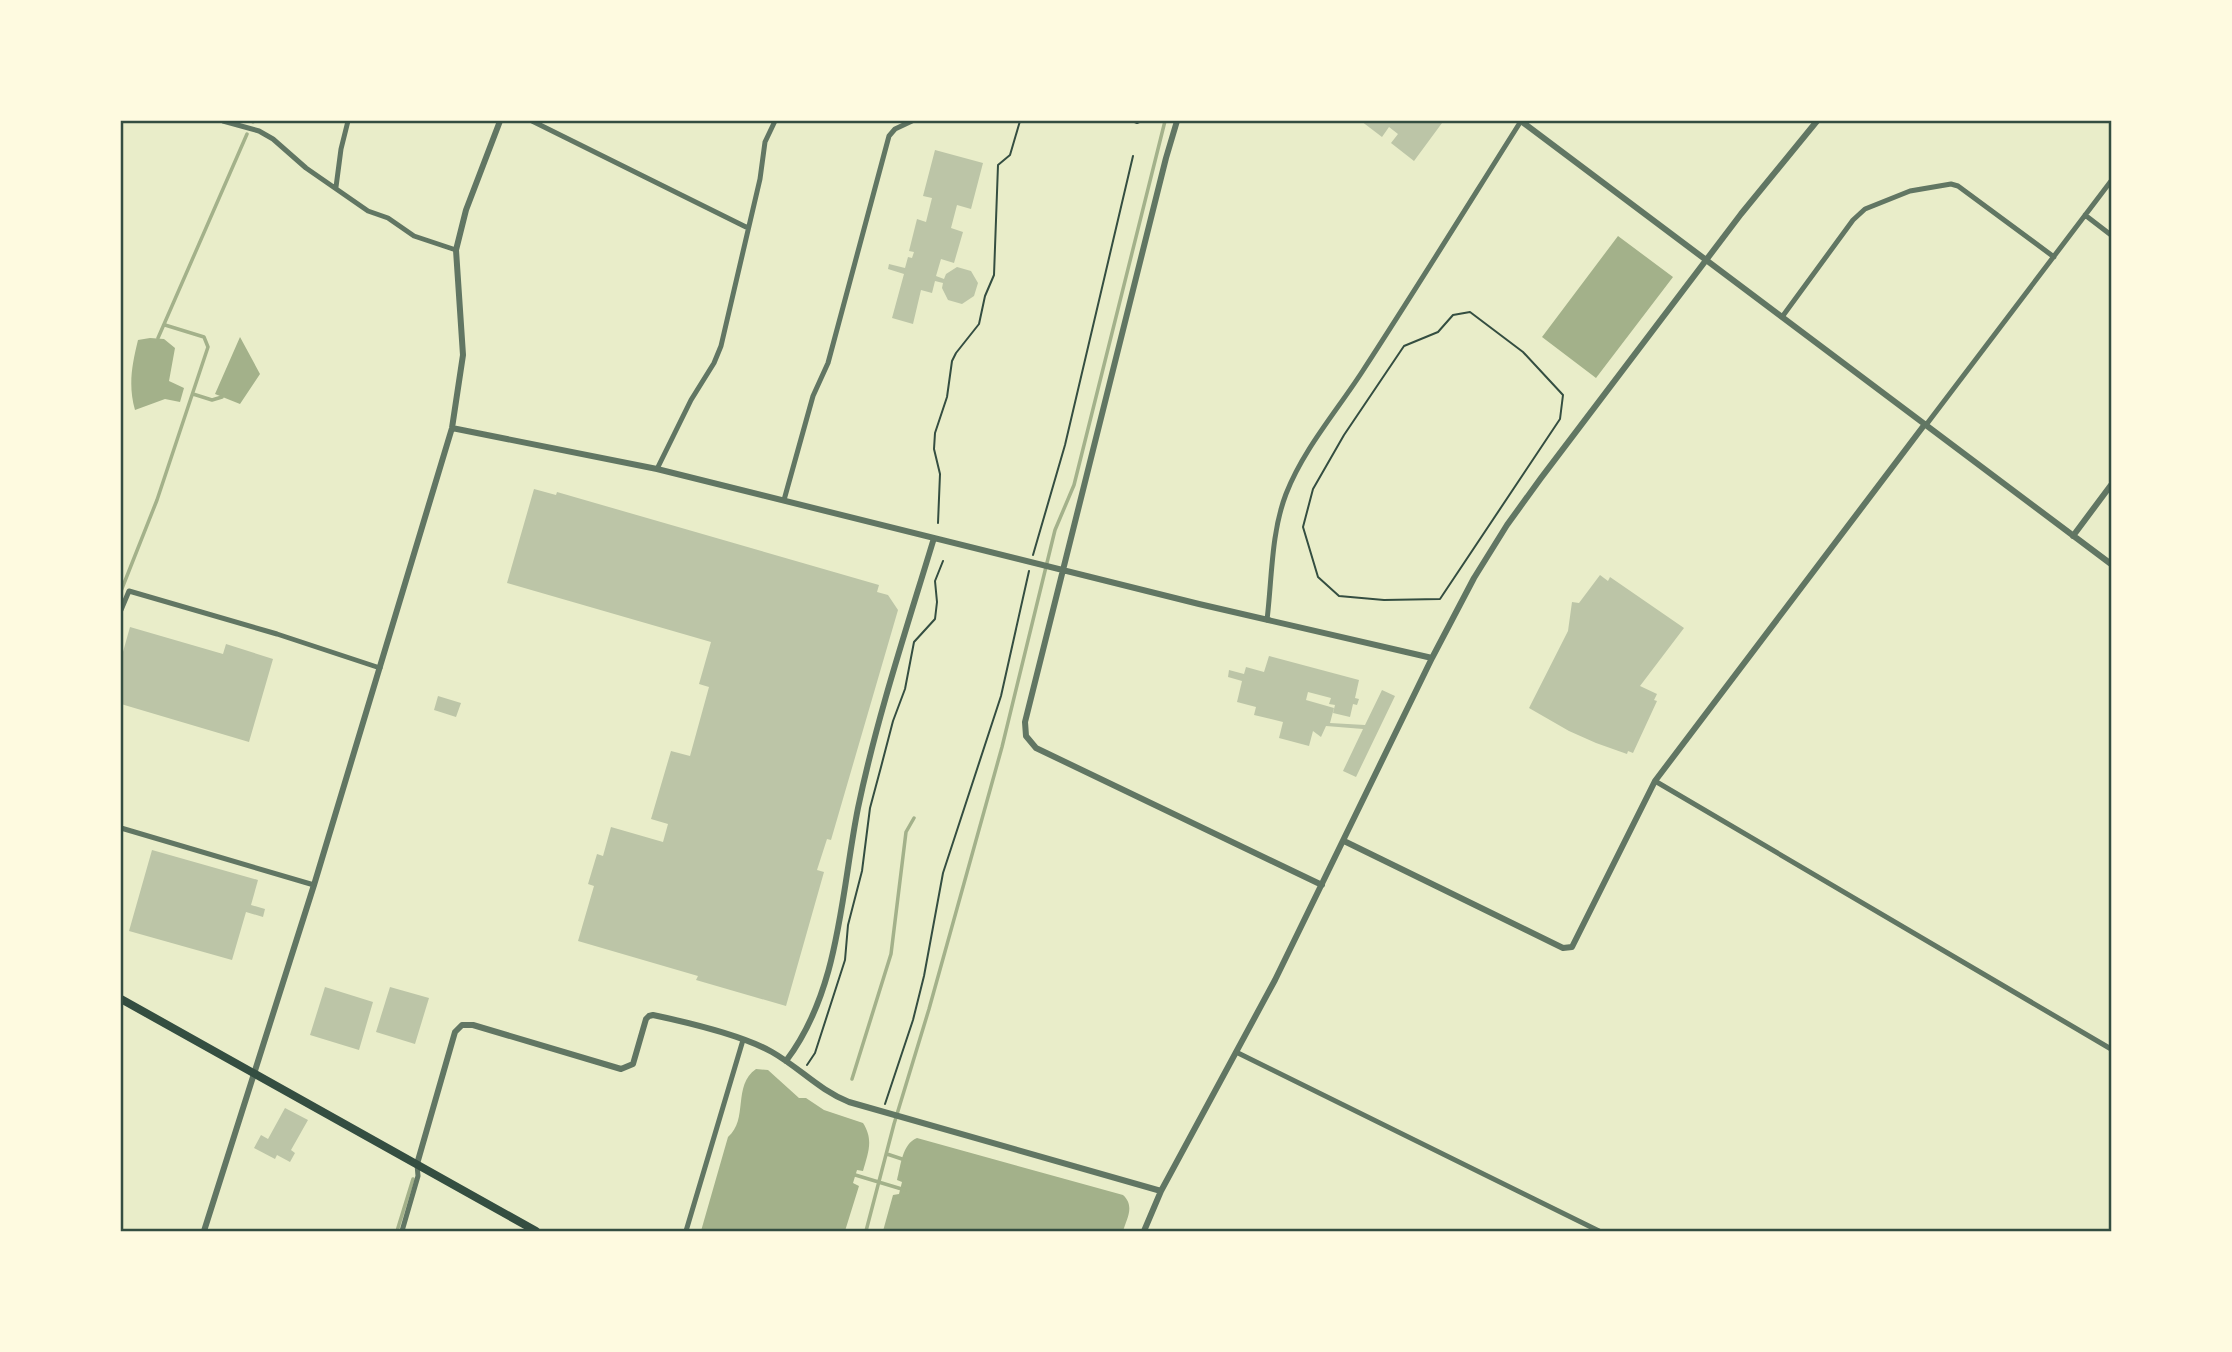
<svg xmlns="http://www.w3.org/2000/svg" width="2232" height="1352" font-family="'Archivo Narrow',sans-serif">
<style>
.water{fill:#a3b18a}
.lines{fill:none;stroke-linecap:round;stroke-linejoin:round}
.stream{stroke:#a3b18a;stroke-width:3.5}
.building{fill:#bcc5a7}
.path{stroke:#344e41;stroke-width:2}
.minor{stroke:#617663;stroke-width:5}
.tertiary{stroke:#617663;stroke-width:6}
.primary{stroke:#344e41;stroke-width:8}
.neatline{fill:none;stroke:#344e41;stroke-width:2.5}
</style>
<rect width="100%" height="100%" fill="#e9edc9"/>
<path class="water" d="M 1618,236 L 1673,277 L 1596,378 L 1542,337 Z
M 240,337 L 260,374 L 240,404 L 215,394 Z
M 150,338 L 164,339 L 175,348 L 169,381 L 184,388 L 180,402 L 165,399 L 135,410 C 128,385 132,365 138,340 Z
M 756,1069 L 768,1070 L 799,1098 L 806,1098 L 824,1110 L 863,1123 C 874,1140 868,1153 863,1171 L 857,1170 L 853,1183 L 859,1186 L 845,1231 L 701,1231 L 728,1137 C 749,1119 732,1086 756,1069 Z
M 917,1138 L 1123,1195 C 1135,1206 1127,1218 1123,1231 L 883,1231 L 893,1195 L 899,1194 L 902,1182 L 897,1180 C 901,1165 902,1144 917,1138 Z"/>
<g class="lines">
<path class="stream" d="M 253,122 L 253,121
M 158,338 L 247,134
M 193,394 L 212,400 L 222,397
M 121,591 L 157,500 L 208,347 L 204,337 L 165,325
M 852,1079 L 891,954 L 906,832 L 914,818
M 887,1154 L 905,1160
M 852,1174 L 905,1190
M 397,1231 L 413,1179
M 866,1231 L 894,1124 L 929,1009 L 1002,747 L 1055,530 L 1074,485 L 1165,121"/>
</g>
<path class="building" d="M 1361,121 L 1440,121 L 1442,123 L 1414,161 L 1391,143 L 1398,134 L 1389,127 L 1382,137 Z
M 935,150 L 983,163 L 971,209 L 957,205 L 951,228 L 963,232 L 954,263 L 941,259 L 936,276 L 944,279 L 946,274 L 957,267 L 971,271 L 978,283 L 974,296 L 962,304 L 948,300 L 942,288 L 943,283 L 935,281 L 932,293 L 921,290 L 913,324 L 892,318 L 904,274 L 888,269 L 889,264 L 905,268 L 908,257 L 912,258 L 914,252 L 909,251 L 917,219 L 926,222 L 932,198 L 923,196 Z
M 534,489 L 556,495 L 557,492 L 879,585 L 877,592 L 888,595 L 898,610 L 831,840 L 827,839 L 817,870 L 824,872 L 786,1006 L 696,980 L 698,976 L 578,941 L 594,886 L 588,884 L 597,854 L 603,856 L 611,827 L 663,842 L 668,824 L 651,819 L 671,751 L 690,756 L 709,687 L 699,684 L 711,642 L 507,583 Z
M 1600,575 L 1608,581 L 1610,577 L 1684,628 L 1640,686 L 1657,694 L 1654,700 L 1657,701 L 1633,753 L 1628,751 L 1627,754 L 1596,743 L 1569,731 L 1529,708 L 1568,631 L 1572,602 L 1579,603 Z
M 130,627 L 223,654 L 226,644 L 273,659 L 249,742 L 121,704 L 121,659 Z
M 1269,656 L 1359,680 L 1355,698 L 1359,699 L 1357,705 L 1353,704 L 1350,717 L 1333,713 L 1335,705 L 1329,704 L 1331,698 L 1308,692 L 1306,700 L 1334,708 L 1330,723 L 1365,725 L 1382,690 L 1395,696 L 1356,777 L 1343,771 L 1363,729 L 1326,726 L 1321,737 L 1313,731 L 1309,746 L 1279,738 L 1283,722 L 1254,715 L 1256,707 L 1237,702 L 1242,681 L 1228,677 L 1229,670 L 1244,674 L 1246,667 L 1264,672 Z
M 438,696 L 461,703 L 456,717 L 434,710 Z
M 152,850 L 258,880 L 251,905 L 265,909 L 263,917 L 246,912 L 232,960 L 129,931 Z
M 325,987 L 373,1002 L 359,1050 L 310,1035 Z
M 390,987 L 429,998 L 415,1044 L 376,1032 Z
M 285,1108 L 308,1120 L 291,1150 L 295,1153 L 290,1162 L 277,1155 L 275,1159 L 254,1148 L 261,1135 L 268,1139 Z"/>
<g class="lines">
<path class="path" d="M 1132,121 L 1137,123 L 1142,121
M 1470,312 L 1523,352 L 1563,395 L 1560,419 L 1440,599 L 1384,600 L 1339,596 L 1318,577 L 1303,527 L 1313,489 L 1344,435 L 1404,346 L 1438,332 L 1453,315 Z
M 938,523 L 940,474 L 934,449 L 935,433 L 947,397 L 952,361 L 956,353 L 979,324 L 985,296 L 994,275 L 998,165 L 1010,155 L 1020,121
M 1033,555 L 1065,445 L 1133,156
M 807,1065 L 815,1053 L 845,960 L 848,925 L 862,871 L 870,808 L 881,767 L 893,721 L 905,689 L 914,642 L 935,619 L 937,602 L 935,581 L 943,561
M 885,1104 L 913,1020 L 924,976 L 943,873 L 1001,696 L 1029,571"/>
<path class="minor" d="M 223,121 L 259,131 L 273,139 L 306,168 L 368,211 L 388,218 L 414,236 L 456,250
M 532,121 L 748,228
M 336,187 L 341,149 L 348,121
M 2085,215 L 2111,235
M 1782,317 L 1853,220 L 1865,209 L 1910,191 L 1951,184 L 1958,186 L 2054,257
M 1926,425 L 2111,181
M 657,469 L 691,400 L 714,363 L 721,346 L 760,179 L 765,142 L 775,121
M 784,500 L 813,396 L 828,363 L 889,136 L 895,129 L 912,121
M 121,610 L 129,591 L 277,634 L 380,668
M 1267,620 C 1272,579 1271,533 1286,494 C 1303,450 1336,412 1362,372 C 1416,289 1468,205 1521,121
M 1655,781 L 2111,1049
M 121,828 L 314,885
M 1236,1052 L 1599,1231
M 402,1231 L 418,1176 L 417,1164
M 686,1231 L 743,1040"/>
<path class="tertiary" d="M 1177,121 L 1166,158 L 1025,722 L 1026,736 L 1036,748 L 1322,885
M 1521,121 L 2111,564
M 452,428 L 657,469 L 1199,604 L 1432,658
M 2073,536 L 2111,485
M 1344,841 L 1563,948 L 1572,947 L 1655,781 L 1925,424
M 786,1061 C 840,990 841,893 858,808 C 877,717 907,627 934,538
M 417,1164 L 455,1032 L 462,1025 L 473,1025 L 621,1069 L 633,1064 L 646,1019 L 649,1016 L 653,1015 C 686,1022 744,1036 772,1052 C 800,1068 819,1090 849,1102 L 1161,1191
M 204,1231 L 314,885 L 452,428 L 463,355 L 456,250 L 466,210 L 500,121
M 1144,1231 L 1161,1191 L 1275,980 L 1432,658 L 1474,578 L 1507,525 L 1541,478 L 1741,214 L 1817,121"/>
<path class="primary" d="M 121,999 L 536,1231"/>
</g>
<rect width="2232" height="1352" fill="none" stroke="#fefae0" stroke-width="245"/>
<rect x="122" y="122" width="1988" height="1108" class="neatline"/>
</svg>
